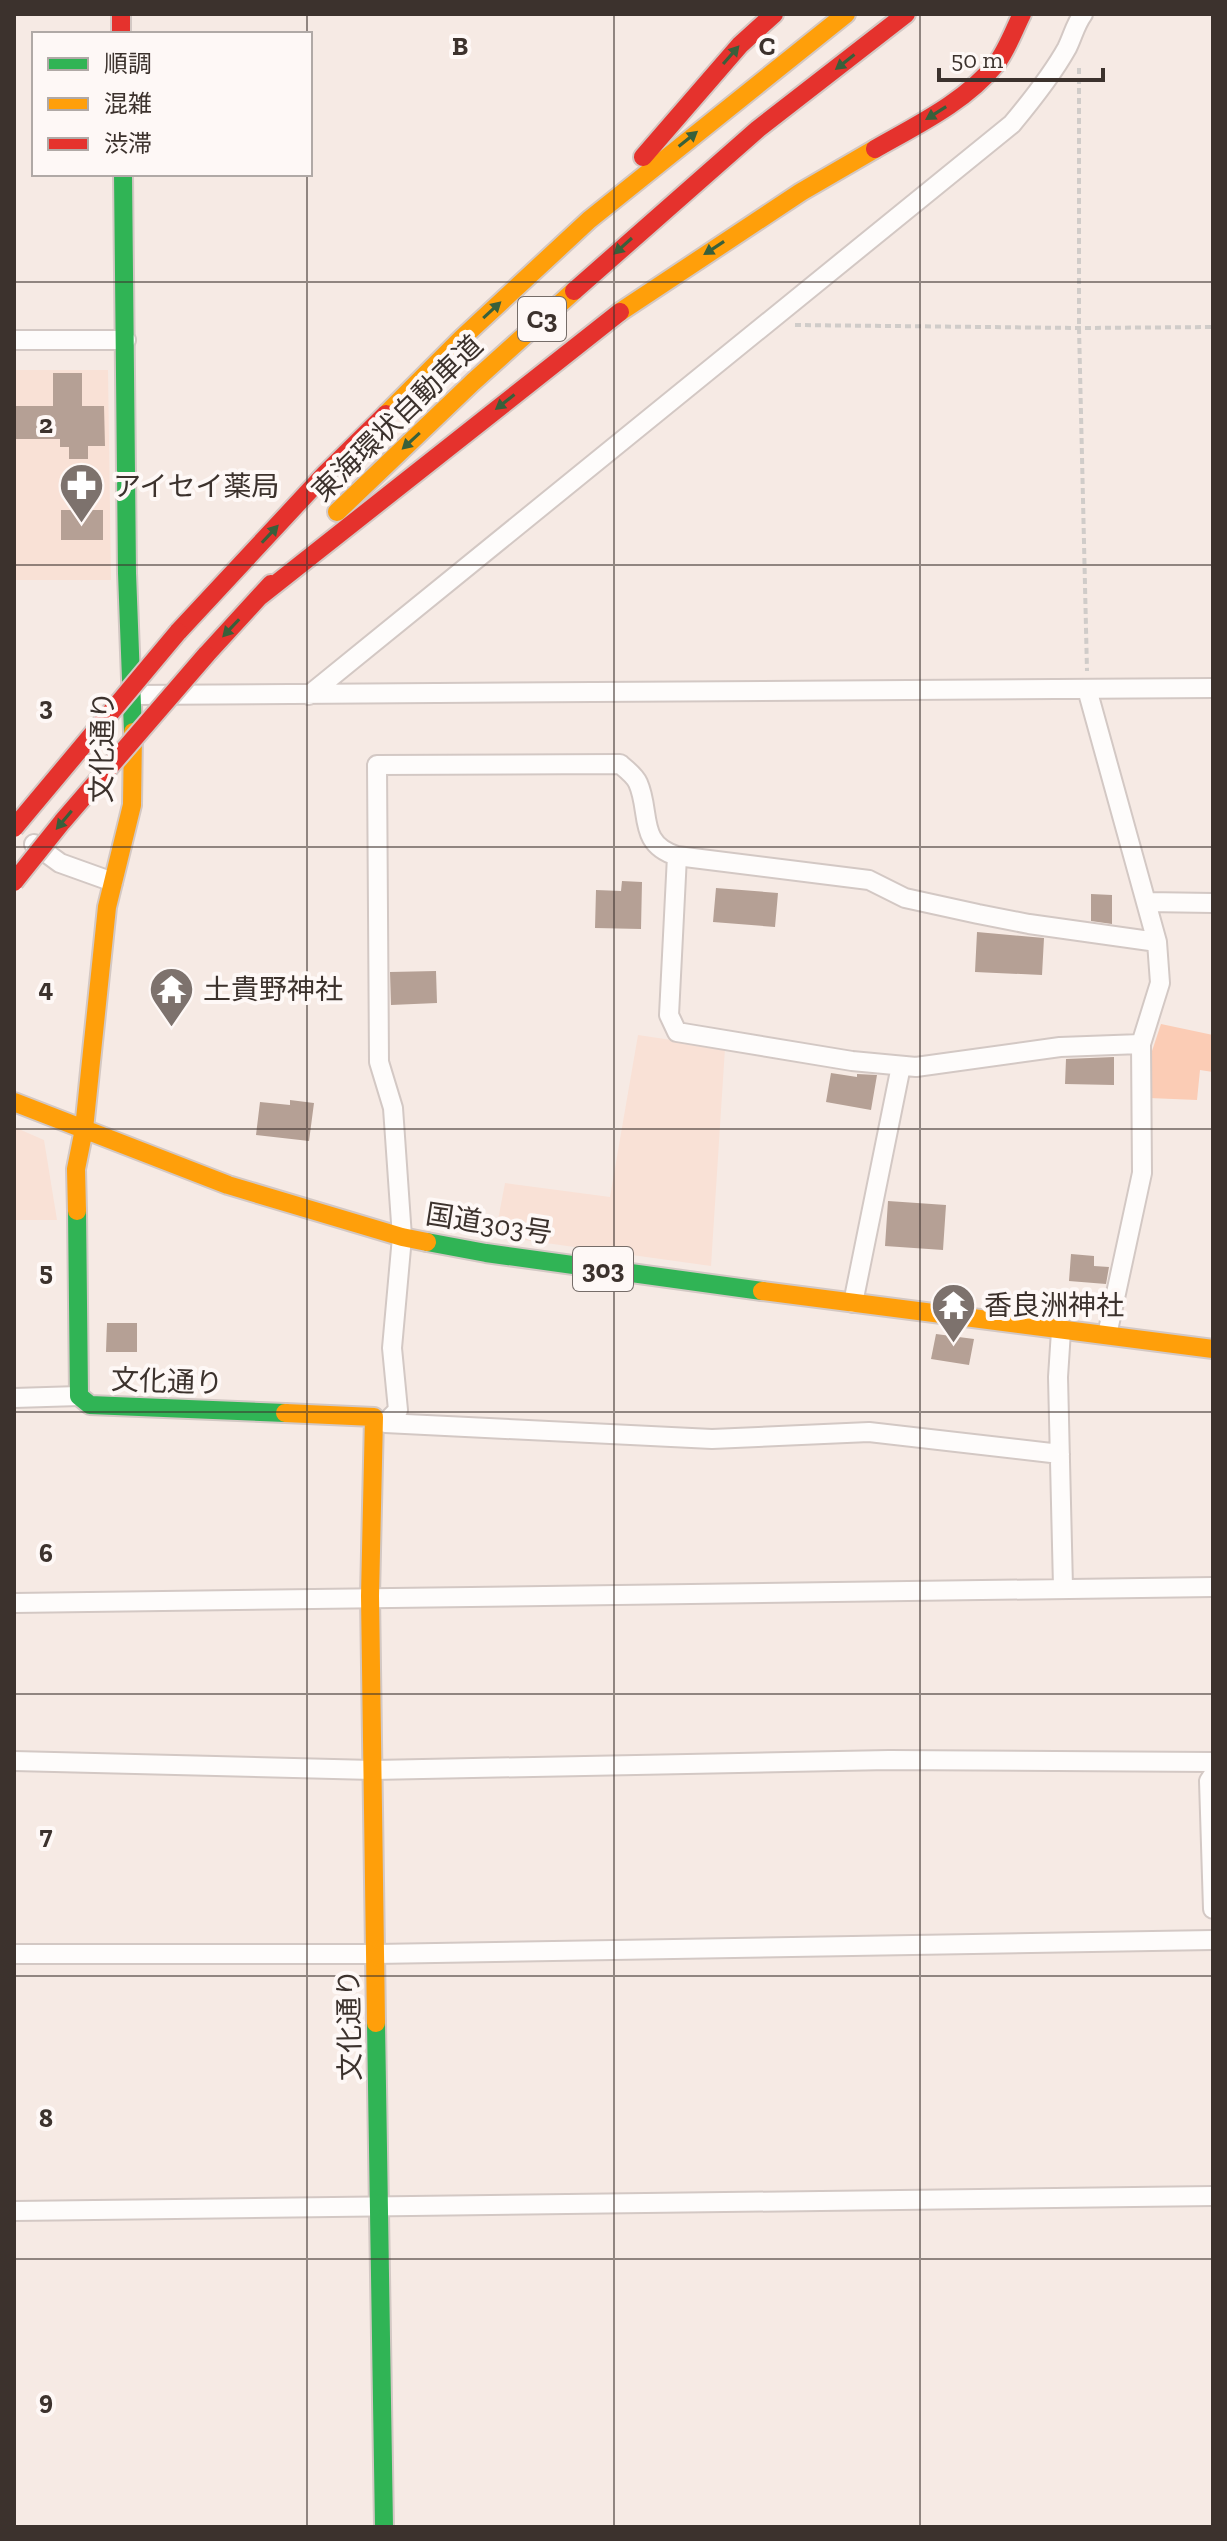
<svg xmlns="http://www.w3.org/2000/svg" width="1227" height="2541" font-family="'Zilla Slab','Noto Sans JP',serif">
<style>
.built{fill:#f9e1d6}
.green{fill:#fbccb5}
.building{fill:#b5a095}
.lines{fill:none;stroke-linecap:round;stroke-linejoin:round}
.street-casing{stroke:#d3c8c4;stroke-width:22}
.fast-casing{stroke:#d3c8c4;stroke-width:22}
.slow-casing{stroke:#d3c8c4;stroke-width:22}
.jam-casing{stroke:#d3c8c4;stroke-width:22}
.path{stroke:#d0ccc9;stroke-width:4;stroke-dasharray:6 4;stroke-linecap:butt}
.street{stroke:#fefcfb;stroke-width:18}
.fast{stroke:#30b455;stroke-width:18}
.slow{stroke:#ff9f0a;stroke-width:18}
.jam{stroke:#e5322d;stroke-width:18}
.jam-bridge-casing{stroke:#d3c8c4;stroke-width:22;stroke-linecap:butt}
.jam-bridge{stroke:#e5322d;stroke-width:18}
.oneway{fill:#38603b}
.grid{fill:none;stroke:#3c322d;stroke-width:2;stroke-opacity:0.55}
.labels{text-anchor:middle;stroke-width:8;stroke-linejoin:round;paint-order:stroke}
.shield{fill:#fef8f6;stroke:#766d69;stroke-width:2}
.shield-label{font-size:26px;font-weight:bold;fill:#3c322d}
.street-label{font-size:28px;fill:#3c322d;stroke:#fef8f6}
.poi-label{font-size:28px;fill:#3c322d;stroke:#fef8f6;text-anchor:start}
.grid-label{font-size:26px;text-anchor:middle;font-weight:bold;fill:#3c322d;stroke:#fef8f6;stroke-width:8;stroke-linejoin:round;paint-order:stroke}
</style>
<rect width="100%" height="100%" fill="#f6eae4"/>
<path class="built" d="M 14,370 L 108,370 L 111,580 L 14,580 Z
M 638,1035 L 725,1048 L 711,1266 L 495,1236 L 505,1183 L 610,1197 Z
M 14,1127 L 44,1140 L 57,1220 L 14,1220 Z"/>
<path class="green" d="M 1161,1024 L 1213,1035 L 1213,1072 L 1200,1070 L 1197,1100 L 1149,1098 L 1151,1054 Z"/>
<path class="building" d="M 53,373 L 82,373 L 82,406 L 104,406 L 105,446 L 88,446 L 88,459 L 69,459 L 69,447 L 60,447 L 60,439 L 14,439 L 14,406 L 53,406 Z
M 61,510 L 103,510 L 103,540 L 61,540 Z
M 622,881 L 642,882 L 641,929 L 595,928 L 596,890 L 621,891 Z
M 716,888 L 778,893 L 775,927 L 713,922 Z
M 1091,894 L 1112,895 L 1112,924 L 1091,921 Z
M 977,932 L 1044,938 L 1042,975 L 975,972 Z
M 436,971 L 437,1003 L 391,1005 L 390,972 Z
M 1114,1057 L 1114,1085 L 1065,1084 L 1066,1059 Z
M 831,1073 L 857,1077 L 857,1074 L 877,1075 L 871,1110 L 826,1102 Z
M 290,1100 L 314,1103 L 309,1141 L 256,1135 L 260,1102 L 290,1105 Z
M 888,1201 L 946,1205 L 943,1250 L 885,1246 Z
M 1071,1254 L 1094,1256 L 1094,1266 L 1109,1267 L 1106,1284 L 1069,1281 Z
M 107,1323 L 137,1323 L 137,1352 L 106,1352 Z
M 936,1334 L 974,1339 L 969,1365 L 931,1359 Z"/>
<g class="lines">
<defs>
<path id="street" d="M 14,340 L 126,340
M 1087,689 L 1157,942 L 1160,983 L 1141,1044 L 1142,1173 L 1107,1335
M 131,695 L 1213,688
M 309,695 L 1012,124 C 1032,100 1052,75 1067,48 C 1073,36 1075,25 1083,14
M 34,844 L 60,863 L 113,882
M 677,856 L 669,1015 L 677,1032 L 852,1061 L 916,1067 L 1060,1047 L 1141,1044
M 1146,902 L 1213,903
M 853,1303 L 901,1066
M 1061,1331 L 1058,1377 L 1063,1587
M 14,1398 L 79,1396
M 1060,1454 L 869,1432 L 712,1439 L 385,1423 L 398,1410 L 392,1348 L 402,1237 L 393,1108 L 379,1062 L 377,765 L 620,764 C 626,769 635,776 638,783 C 651,812 637,844 677,856 L 869,880 L 905,898 L 978,914 L 1029,924 L 1157,942
M 14,1603 L 1213,1587
M 14,1761 L 373,1770 L 889,1760 L 1213,1762
M 1213,1775 L 1209,1781 L 1213,1909
M 14,1954 L 376,1954 L 1213,1940
M 14,2211 L 1213,2196"/>
<path id="fast" d="M 123,174 L 127,573 L 133,732
M 77,1211 L 79,1396 L 90,1405 L 285,1413
M 427,1242 L 486,1253 L 762,1291
M 376,2023 L 384,2527"/>
<path id="slow" d="M 620,312 L 801,192 L 875,149
M 386,414 L 461,339 L 589,220 L 846,14
M 337,512 L 473,382 L 574,291
M 14,1102 L 228,1185 L 402,1237 L 427,1242
M 77,1211 L 76,1169 L 84,1129 L 107,907 L 132,805 L 133,732
M 762,1291 L 1213,1349
M 285,1413 L 374,1417 L 370,1596 L 376,2023"/>
<path id="jam" d="M 121,14 L 121,34
M 875,149 C 917,125 965,102 996,64 C 1007,50 1014,30 1022,14
M 643,157 L 740,45 L 774,14
M 574,291 L 758,129 L 906,14
M 258,598 L 620,312
M 178,632 L 325,474 L 386,414
M 206,655 L 271,584"/>
</defs>
<use href="#street" class="street-casing"/>
<use href="#fast" class="fast-casing"/>
<use href="#slow" class="slow-casing"/>
<use href="#jam" class="jam-casing"/>
<path class="path" d="M 1079,68 L 1079,328 L 1087,671
M 795,325 L 1079,328 L 1213,327"/>
<use href="#street" class="street"/>
<use href="#fast" class="fast"/>
<use href="#slow" class="slow"/>
<use href="#jam" class="jam"/>
<defs>
<path id="jam-bridge" d="M 14,828 L 178,632
M 14,882 L 62,822 L 206,655"/>
</defs>
<use href="#jam-bridge" class="jam-bridge-casing"/>
<use href="#jam-bridge" class="jam-bridge"/>
</g>
<defs><path id="oneway-solid" d="M-6-.8H1V-3.2L6.5 0L1 3.2V.8H-6Z" transform="scale(2)"/></defs>
<g class="oneway">
<use href="#oneway-solid" transform="translate(731 55) rotate(-49)"/>
<use href="#oneway-solid" transform="translate(845 62) rotate(142)"/>
<use href="#oneway-solid" transform="translate(936 113) rotate(148)"/>
<use href="#oneway-solid" transform="translate(688 139) rotate(-39)"/>
<use href="#oneway-solid" transform="translate(623 246) rotate(138)"/>
<use href="#oneway-solid" transform="translate(714 248) rotate(147)"/>
<use href="#oneway-solid" transform="translate(492 310) rotate(-43)"/>
<use href="#oneway-solid" transform="translate(505 402) rotate(142)"/>
<use href="#oneway-solid" transform="translate(411 441) rotate(137)"/>
<use href="#oneway-solid" transform="translate(270 534) rotate(-47)"/>
<use href="#oneway-solid" transform="translate(231 628) rotate(133)"/>
<use href="#oneway-solid" transform="translate(64 820) rotate(130)"/>
</g>
<path class="grid" d="M 307,14 L 307,34M 614,14 L 614,2527M 920,14 L 920,2527M 307,174 L 307,2527M 14,282 L 1213,282M 14,565 L 1213,565M 14,847 L 1213,847M 14,1129 L 1213,1129M 14,1412 L 1213,1412M 14,1694 L 1213,1694M 14,1976 L 1213,1976M 14,2259 L 1213,2259"/>
<defs>
<symbol id="pharmacy-pin" viewBox="-11 -11 22 30"><path d="M0 17L-7.5 6A9.5 9.5 0 1 1 7.5 6Z" fill="#7d726d" stroke="#fef8f6"/><path d="M-2-6h4v4h4v4h-4v4h-4v-4h-4v-4h4Z" fill="#fff"/></symbol>
<symbol id="temple-pin" viewBox="-11 -11 22 30"><path d="M0 17L-7.5 6A9.5 9.5 0 1 1 7.5 6Z" fill="#7d726d" stroke="#fef8f6"/><path d="M0-6L5-2H3V0L6.5 2.5H4V6H1.5V3h-3V6H-4V2.5H-6.5L-3 0V-2H-5Z" fill="#fff"/></symbol>
</defs>
<g fill-rule="evenodd">
<use href="#pharmacy-pin" x="56" y="460" width="51" height="69"/>
<use href="#temple-pin" x="146" y="964" width="51" height="69"/>
<use href="#temple-pin" x="928" y="1280" width="51" height="69"/>
</g>
<g class="labels">
<g class="shield">
<rect x="518" y="297" width="48" height="44" rx="6"/>
<rect x="573" y="1247" width="60" height="44" rx="6"/>
</g>
<g class="shield-label">
<text x="542" y="328">C3</text>
<text x="603" y="1278">303</text>
</g>
<g class="street-label">
<text transform="translate(397 418) rotate(-44)" y="10">東海環状自動車道</text>
<text transform="translate(102 747) rotate(-89)" y="10">文化通り</text>
<text transform="translate(489 1223) rotate(9)" y="10">国道303号</text>
<text transform="translate(167 1381) rotate(2)" y="10">文化通り</text>
<text transform="translate(349 2025) rotate(-91)" y="10">文化通り</text>
</g>
<g class="poi-label">
<text x="113" y="496">アイセイ薬局</text>
<text x="203" y="999">土貴野神社</text>
<text x="984" y="1315">香良洲神社</text>
</g>
</g>
<g class="grid-label">
<text x="460" y="55">B</text>
<text x="767" y="55">C</text>
<text x="46" y="433">2</text>
<text x="46" y="715">3</text>
<text x="46" y="997">4</text>
<text x="46" y="1280">5</text>
<text x="46" y="1562">6</text>
<text x="46" y="1844">7</text>
<text x="46" y="2127">8</text>
<text x="46" y="2409">9</text>
</g>
<rect width="1227" height="2541" fill="none" stroke="#3c322d" stroke-width="32"/>
<rect x="32" y="32" width="280" height="144" fill="#fef8f6" stroke="#b0a9a6" stroke-width="2"/>
<rect x="48" y="58" width="40" height="12" fill="#30b455" stroke="#b0a9a6" stroke-width="2"/>
<text x="104" y="72" font-size="24" fill="#3c322d">順調</text>
<rect x="48" y="98" width="40" height="12" fill="#ff9f0a" stroke="#b0a9a6" stroke-width="2"/>
<text x="104" y="112" font-size="24" fill="#3c322d">混雑</text>
<rect x="48" y="138" width="40" height="12" fill="#e5322d" stroke="#b0a9a6" stroke-width="2"/>
<text x="104" y="152" font-size="24" fill="#3c322d">渋滞</text>
<path d="M939 68v12h164v-12" fill="none" stroke="#3c322d" stroke-width="4"/>
<text x="951" y="68" font-size="24" fill="#3c322d" stroke="#fef8f6" stroke-width="6" paint-order="stroke">50 m</text>
</svg>
